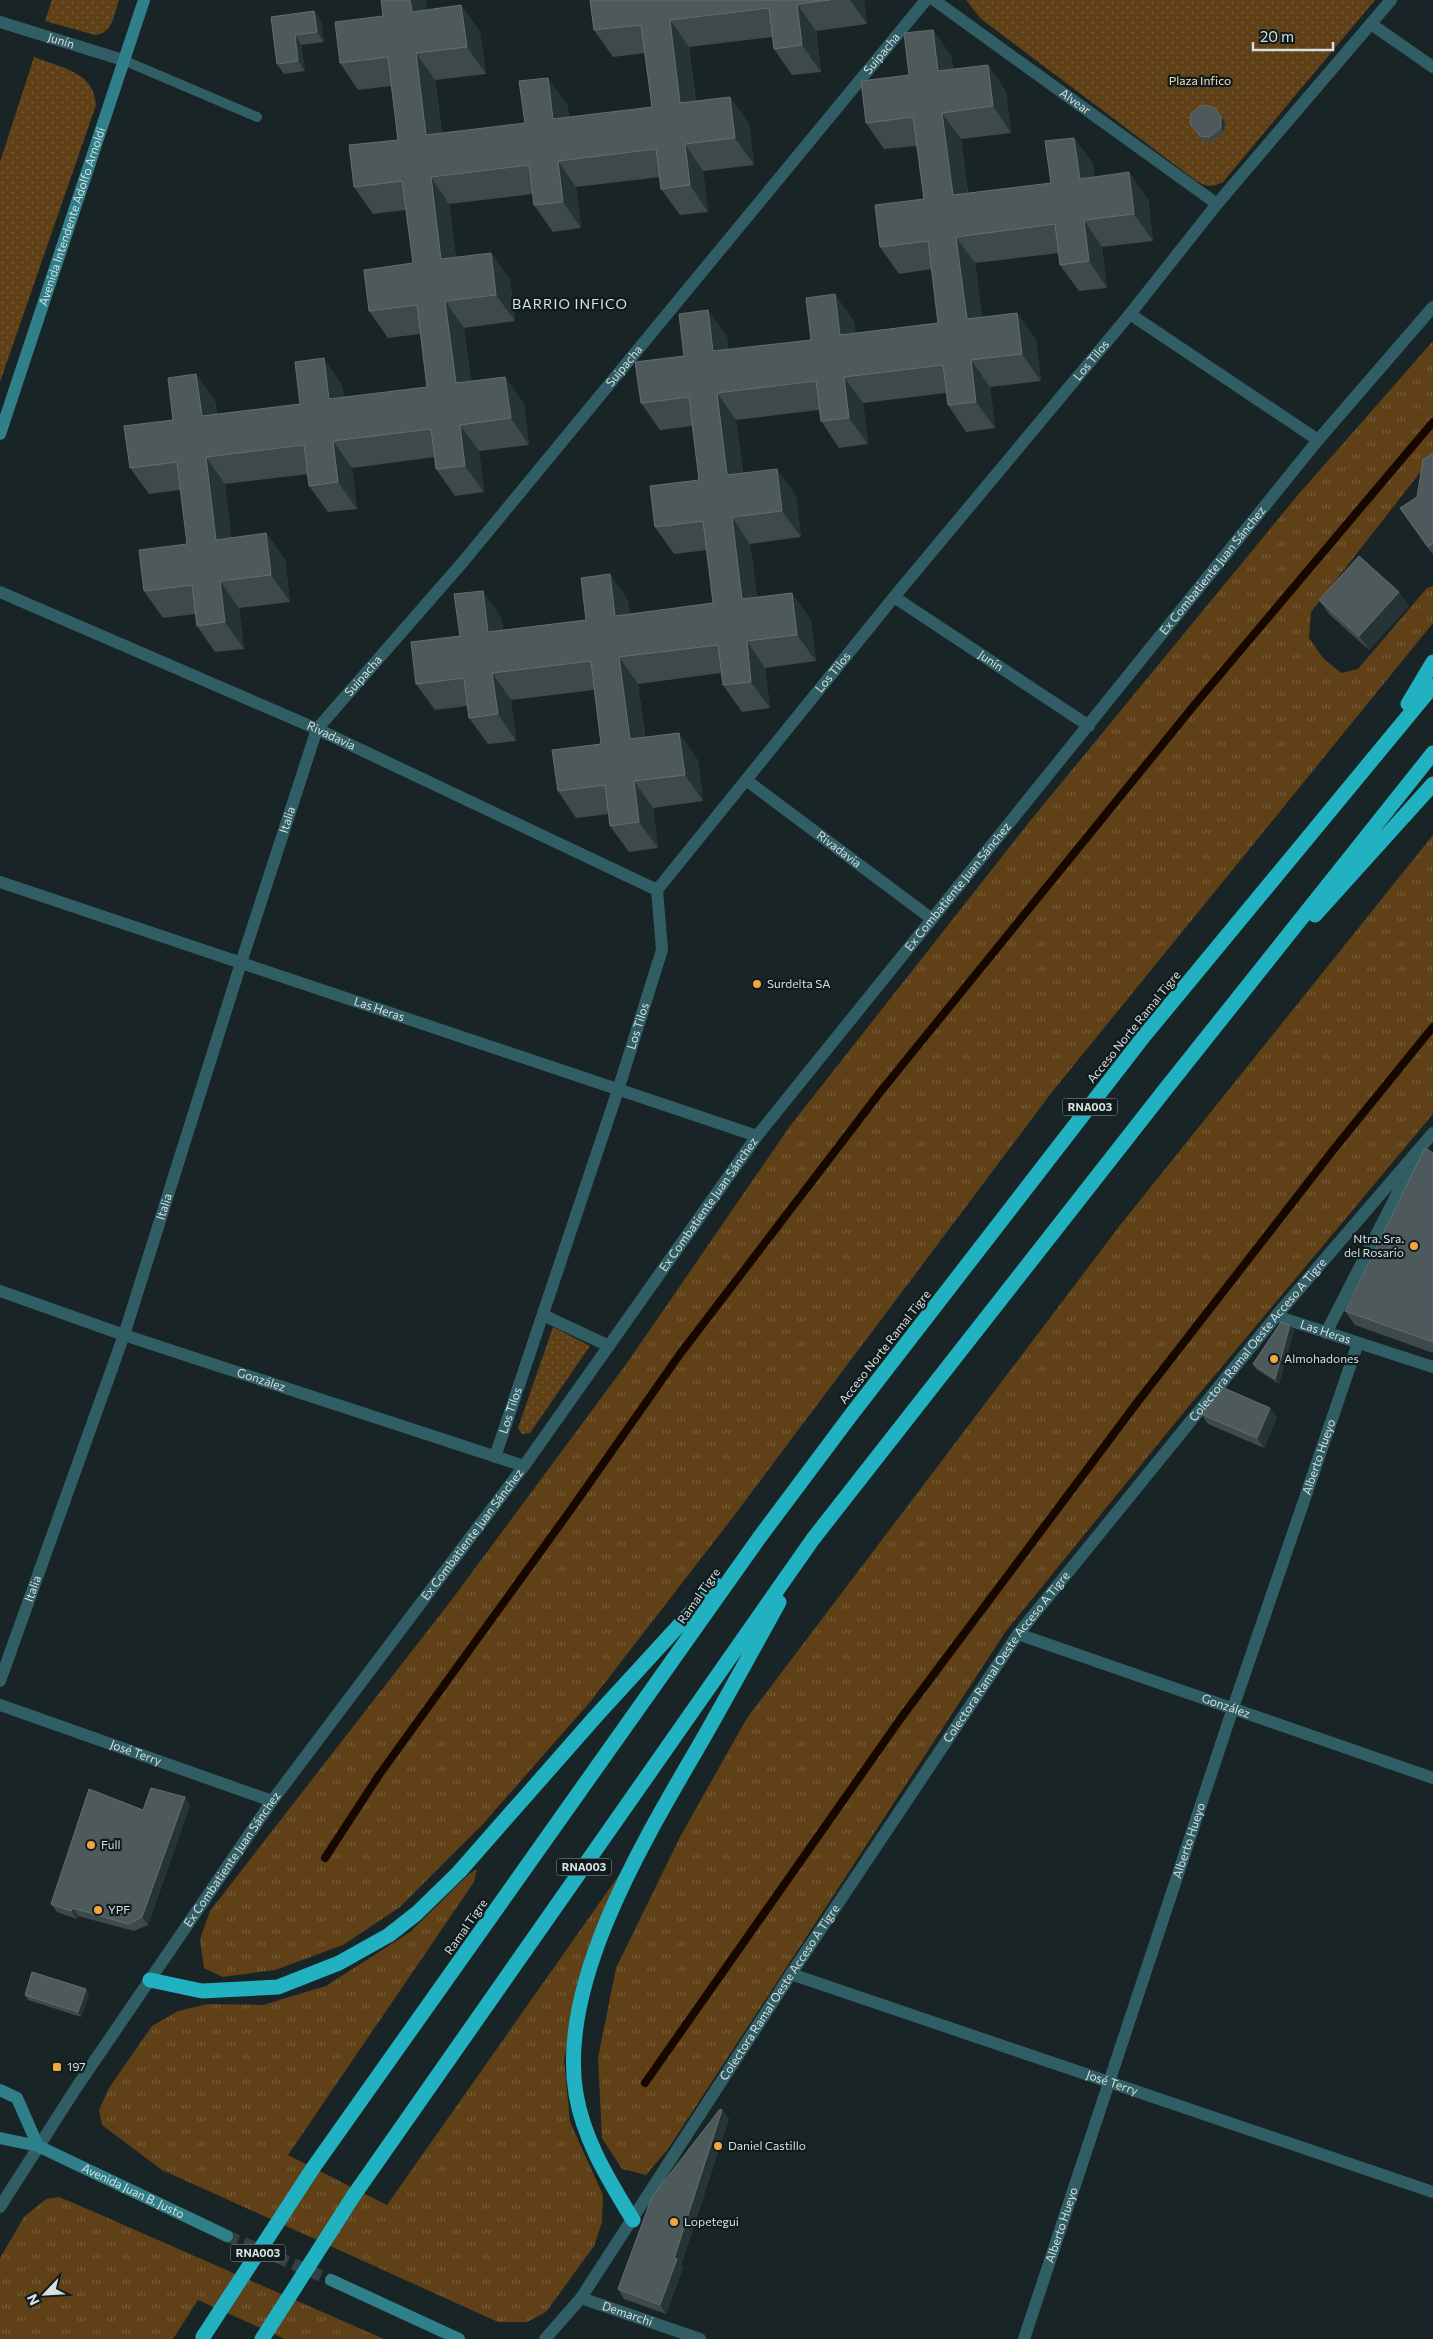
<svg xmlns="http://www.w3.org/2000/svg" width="1433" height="2339" font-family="Commissioner,sans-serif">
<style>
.grass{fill:url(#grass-tufts)}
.park{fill:url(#park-dots)}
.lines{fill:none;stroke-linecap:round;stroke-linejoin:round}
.stream{stroke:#160700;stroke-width:8}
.secondary-tunnel{stroke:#364042;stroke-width:12;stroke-dasharray:12 6;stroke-linecap:butt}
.service{stroke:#305e64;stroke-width:10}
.minor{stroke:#305e64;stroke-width:12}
.tertiary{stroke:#305e64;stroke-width:12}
.secondary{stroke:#308089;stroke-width:12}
.motorway{stroke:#21b1c0;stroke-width:15}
.motorway-bridge{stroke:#21b1c0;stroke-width:15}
.wall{fill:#3d494a}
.shaded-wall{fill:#273435}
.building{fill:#4d595a;stroke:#636e6f}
.poi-dot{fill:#f1a640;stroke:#0f1b1c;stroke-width:2}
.labels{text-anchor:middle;stroke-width:4.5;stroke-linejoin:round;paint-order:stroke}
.shield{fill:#0f1b1c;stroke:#9ca4a5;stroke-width:1}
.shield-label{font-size:11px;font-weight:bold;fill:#d8dfe0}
.street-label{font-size:12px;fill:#d8dfe0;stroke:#0f1b1c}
.park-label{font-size:12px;fill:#fbdcb9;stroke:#0f1b1c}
.poi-label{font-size:12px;fill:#d8dfe0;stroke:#0f1b1c;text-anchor:start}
.neighbourhood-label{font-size:14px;letter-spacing:1px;fill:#d5e4e6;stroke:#0f1b1c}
</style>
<defs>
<pattern id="grass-tufts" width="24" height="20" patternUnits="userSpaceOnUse" patternTransform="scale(1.25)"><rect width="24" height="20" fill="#604016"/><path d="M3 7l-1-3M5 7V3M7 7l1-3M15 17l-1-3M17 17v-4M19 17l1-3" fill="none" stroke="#765b38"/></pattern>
<pattern id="park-dots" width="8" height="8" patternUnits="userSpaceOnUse" patternTransform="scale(1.25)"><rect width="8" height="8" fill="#604016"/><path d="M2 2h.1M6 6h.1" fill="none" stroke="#765b38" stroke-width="1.8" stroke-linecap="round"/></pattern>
</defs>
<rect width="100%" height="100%" fill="#192426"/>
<path class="grass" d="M 1433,341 L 1433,456 L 1311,612 L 1309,638 L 1323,658 L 1341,673 L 1358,669 L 1427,588 L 1433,586 L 1433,623 L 1052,1092 L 730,1521 L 590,1702 L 482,1825 L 400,1907 L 343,1945 L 275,1970 L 223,1977 L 204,1968 L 200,1939 L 210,1911 L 453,1598 L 627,1363 L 790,1126 L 1030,821 L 1297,496 Z
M 1433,835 L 1433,1114 L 1184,1412 L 1006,1631 L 668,2149 L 646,2175 L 622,2169 L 602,2138 L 598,2058 L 616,1968 L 680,1837 L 747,1718 L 1121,1224 Z
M 626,1865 L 577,1999 L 564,2061 L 570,2122 L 603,2195 L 602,2222 L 594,2246 L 546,2312 L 527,2322 L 498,2322 L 162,2170 L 102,2125 L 99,2110 L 109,2088 L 152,2026 L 178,2011 L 208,2004 L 263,2005 L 326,1986 L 410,1932 L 469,1874 L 477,1869 L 474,1882 L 288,2155 L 387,2205 Z
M 59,2197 L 76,2204 L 384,2339 L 285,2339 L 198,2300 L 173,2339 L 0,2339 L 0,2258 L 24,2217 L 46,2199 Z"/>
<path class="park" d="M 52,0 L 119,0 C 114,15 113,33 95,35 L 45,21 Z
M 966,0 L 1375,0 L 1223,182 C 1211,188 1206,187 1195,180 L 980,18 Z
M 34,57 C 61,68 94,71 96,105 L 0,382 L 0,162 Z
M 553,1327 L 590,1346 L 530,1433 L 522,1434 L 518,1428 Z"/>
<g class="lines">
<path class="stream" d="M 325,1858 L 379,1775 L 572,1508 L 680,1354 L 881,1091 L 1196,703 L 1433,422
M 645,2083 L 901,1718 L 1136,1404 L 1334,1149 L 1433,1027"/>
<path class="secondary-tunnel" d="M 227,2236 L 331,2280"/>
<path class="service" d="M 123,60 L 257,117"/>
<g class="minor">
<path id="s1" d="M 934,0 L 1217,204"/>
<path id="s2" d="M 0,22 L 123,60"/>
<path d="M 1371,24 L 1433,67"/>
<path d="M 1130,314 L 1318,440"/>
<path id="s3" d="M 0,592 L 317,729 L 657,890"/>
<path id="s4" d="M 894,597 L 1089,726"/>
<path id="s5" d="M 746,780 L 932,919"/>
<path id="s6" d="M 0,882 L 757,1136"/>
<path id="s7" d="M 0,1291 L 124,1335 L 524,1466"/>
<path d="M 543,1315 L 609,1346"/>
<path id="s8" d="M 1276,1316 L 1433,1367"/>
<path d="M 1326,1333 L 1416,1157"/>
<path id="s9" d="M 495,1457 L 618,1090 L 662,950 L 657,890 L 894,597 L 1130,314 L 1217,204 L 1391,0"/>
<path id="s10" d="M 1018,1634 L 1433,1778"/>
<path id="s11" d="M 0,1681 L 124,1335 L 241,963 L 317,729 L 462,563 L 926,0"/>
<path id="s12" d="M 0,1705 L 272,1801"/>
<path id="s13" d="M 791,1974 L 1433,2192"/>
<path id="s14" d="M 581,2298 L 700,2339"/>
<path id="s15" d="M 1024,2339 L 1233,1708 L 1358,1343"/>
</g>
<g class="tertiary">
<path id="s16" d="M 0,2207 L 76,2088 L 272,1801 L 524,1466 L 757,1136 L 1318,440 L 1433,307"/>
<path id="s17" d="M 545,2339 L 581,2298 L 791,1974 L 1018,1634 L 1276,1316 L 1433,1133"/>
</g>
<g class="secondary">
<path id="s18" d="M 0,434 L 144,0"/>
<path d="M 0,2090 L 17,2098 L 38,2146"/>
<path id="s19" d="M 0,2138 L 38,2146 L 227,2236"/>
<path d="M 331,2280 L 459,2339"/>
</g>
<path class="motorway" d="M 1408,704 L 1433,662
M 1315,915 L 1433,784
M 150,1980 L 202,1991 L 278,1987 L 339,1963 L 389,1935 L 417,1913 L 459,1872 L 597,1715 L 716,1585
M 313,2168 L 759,1538 L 851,1415 L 1144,1036 L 1433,686
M 354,2195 L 813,1539 L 1164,1091 L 1433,753
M 633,2220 C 609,2180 584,2141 576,2094 C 557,1982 646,1837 700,1744 C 727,1697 753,1649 779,1602"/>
<path class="motorway-bridge" d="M 203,2337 L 313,2168
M 262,2339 L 354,2195"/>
</g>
<path class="wall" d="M 590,0 L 864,0 L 867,24 L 816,31 L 821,72 L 792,75 L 774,49 L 772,37 L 689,47 L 696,101 L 749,123 L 754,165 L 703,171 L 708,212 L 680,215 L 661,189 L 660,177 L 576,187 L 581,228 L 553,232 L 534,205 L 533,194 L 449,204 L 456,257 L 491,253 L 510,280 L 515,321 L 464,328 L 471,381 L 505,377 L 524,404 L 529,445 L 479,451 L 484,492 L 455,496 L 436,469 L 435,457 L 352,468 L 357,509 L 328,512 L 309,486 L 308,474 L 225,484 L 231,538 L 266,533 L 285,560 L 290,602 L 239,608 L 244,649 L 215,652 L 197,626 L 195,614 L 163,618 L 144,591 L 187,544 L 181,490 L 149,494 L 130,468 L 173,420 L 196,374 L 215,401 L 217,414 L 300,404 L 342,385 L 344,398 L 427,387 L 420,334 L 388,338 L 369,311 L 413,263 L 406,210 L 373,214 L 354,187 L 398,140 L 391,86 L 358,90 L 340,63 L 383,16 L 461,5 L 480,32 L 486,74 L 435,80 L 442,133 L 525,123 L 567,104 L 569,117 L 652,107 L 645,53 L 613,57 L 594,30 Z
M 314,11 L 321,21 L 324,42 L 301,45 L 305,71 L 284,74 L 277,64 L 271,17 Z
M 933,30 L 951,56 L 953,69 L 988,65 L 1006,92 L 1011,133 L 961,139 L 968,193 L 1051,183 L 1074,138 L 1093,164 L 1094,177 L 1148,199 L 1153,241 L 1102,247 L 1107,288 L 1079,291 L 1060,265 L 1059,253 L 975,263 L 982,317 L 1017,313 L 1036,340 L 1041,381 L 990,387 L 995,428 L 966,432 L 948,405 L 946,393 L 863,403 L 868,444 L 839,448 L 821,421 L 819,410 L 736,420 L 743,473 L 796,496 L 801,537 L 750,544 L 757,597 L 792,593 L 811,620 L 816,661 L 765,668 L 770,708 L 742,712 L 723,685 L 721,673 L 638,684 L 645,737 L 698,760 L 703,801 L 653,808 L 658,848 L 629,852 L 610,826 L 609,814 L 576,818 L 558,791 L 601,744 L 594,690 L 511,700 L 516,741 L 488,744 L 469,718 L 467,706 L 435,710 L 416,684 L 460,636 L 501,617 L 503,630 L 586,620 L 610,574 L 628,601 L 630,614 L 713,603 L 707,550 L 674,554 L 655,527 L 699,480 L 692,426 L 660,430 L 641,403 L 684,356 L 708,310 L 727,337 L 728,350 L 811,340 L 854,321 L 855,333 L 938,323 L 932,269 L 899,274 L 880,247 L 924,199 L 917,146 L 884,149 L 866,123 L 909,75 Z
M 1215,108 L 1225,122 L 1224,132 L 1213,142 L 1203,141 L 1190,124 Z
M 1433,453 L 1433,555 L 1400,508 L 1417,497 Z
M 1319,600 L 1409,606 L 1369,650 L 1329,614 Z
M 1433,1153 L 1433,1353 L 1355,1325 L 1345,1311 Z
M 1294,1330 L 1279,1384 L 1256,1369 L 1253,1364 Z
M 1201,1414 L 1277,1417 L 1264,1448 L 1208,1424 Z
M 185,1797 L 190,1805 L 148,1925 L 134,1931 L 78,1916 L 77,1919 L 57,1912 L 51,1904 L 143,1810 Z
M 89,1994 L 81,2017 L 28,2000 L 25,1995 Z
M 722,2110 L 729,2119 L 681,2265 L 683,2268 L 666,2314 L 624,2299 L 618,2289 Z"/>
<path class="shaded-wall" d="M 410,0 L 426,0 L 430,38 L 412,12 Z
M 850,0 L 864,0 L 867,24 Z
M 797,4 L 816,31 L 821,72 L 802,45 Z
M 461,5 L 480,32 L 486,74 L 467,47 Z
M 314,11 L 321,21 L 324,42 L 317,32 Z
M 670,20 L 689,47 L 699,129 L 680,103 Z
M 933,30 L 951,56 L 956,98 L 938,71 Z
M 295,35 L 301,45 L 305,71 L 298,61 Z
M 416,53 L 435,80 L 445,162 L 426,135 Z
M 988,65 L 1006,92 L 1011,133 L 993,106 Z
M 548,78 L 567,104 L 572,146 L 553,119 Z
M 730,97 L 749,123 L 754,165 L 735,138 Z
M 942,113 L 961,139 L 971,222 L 953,195 Z
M 1221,117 L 1225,122 L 1224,132 L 1221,127 Z
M 1074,138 L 1093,164 L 1098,205 L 1080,179 Z
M 685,144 L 703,171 L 708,212 L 690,185 Z
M 558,161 L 576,187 L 581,228 L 563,202 Z
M 1129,172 L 1148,199 L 1153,241 L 1134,214 Z
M 431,177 L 449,204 L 460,286 L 441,259 Z
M 1084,220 L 1102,247 L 1107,288 L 1089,261 Z
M 956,237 L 975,263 L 986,345 L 967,319 Z
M 491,253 L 510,280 L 515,321 L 496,295 Z
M 835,294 L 854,321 L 859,362 L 840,335 Z
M 445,301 L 464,328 L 474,410 L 456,383 Z
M 708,310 L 727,337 L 732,378 L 713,351 Z
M 1017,313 L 1036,340 L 1041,381 L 1022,354 Z
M 324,358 L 342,385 L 347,426 L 329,399 Z
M 971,360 L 990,387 L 995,428 L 976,402 Z
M 196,374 L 215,401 L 220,442 L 202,416 Z
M 505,377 L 524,404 L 529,445 L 511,418 Z
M 844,377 L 863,403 L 868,444 L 849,418 Z
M 717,393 L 736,420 L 746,502 L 727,475 Z
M 460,425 L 479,451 L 484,492 L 465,466 Z
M 333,441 L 352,468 L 357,509 L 338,482 Z
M 206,457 L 225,484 L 235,566 L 216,540 Z
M 777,469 L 796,496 L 801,537 L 782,511 Z
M 732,517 L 750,544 L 761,626 L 742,599 Z
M 266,533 L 285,560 L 290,602 L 271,575 Z
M 610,574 L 628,601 L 634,642 L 615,616 Z
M 220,581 L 239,608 L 244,649 L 225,622 Z
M 483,591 L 501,617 L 506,659 L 488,632 Z
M 1399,592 L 1409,606 L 1369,650 L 1359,636 Z
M 792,593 L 811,620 L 816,661 L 797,635 Z
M 747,641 L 765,668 L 770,708 L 751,682 Z
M 619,657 L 638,684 L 648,766 L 630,739 Z
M 492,673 L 511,700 L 516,741 L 498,714 Z
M 679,733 L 698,760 L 703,801 L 685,775 Z
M 634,781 L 653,808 L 658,848 L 639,822 Z
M 1290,1325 L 1294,1330 L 1279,1384 L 1275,1379 Z
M 1270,1408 L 1277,1417 L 1264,1448 L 1257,1438 Z
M 185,1797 L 190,1805 L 148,1925 L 142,1917 Z
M 73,1908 L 78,1916 L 77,1919 L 71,1911 Z
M 86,1989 L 89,1994 L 81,2017 L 78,2012 Z
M 722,2110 L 729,2119 L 681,2265 L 683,2268 L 666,2314 L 660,2305 Z"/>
<path class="building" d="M 381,0 L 410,0 L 412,12 L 461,5 L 467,47 L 416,53 L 426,135 L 525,123 L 519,81 L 548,78 L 553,119 L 652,107 L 641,25 L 594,30 L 590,0 L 830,0 L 797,4 L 802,45 L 774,49 L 769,8 L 670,20 L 680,103 L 730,97 L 735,138 L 685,144 L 690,185 L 661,189 L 656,149 L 558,161 L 563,202 L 534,205 L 529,165 L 431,177 L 441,259 L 491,253 L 496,295 L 445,301 L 456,383 L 505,377 L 511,418 L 460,425 L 465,466 L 436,469 L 431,429 L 333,441 L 338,482 L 309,486 L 304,445 L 206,457 L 216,540 L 266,533 L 271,575 L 220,581 L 225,622 L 197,626 L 192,585 L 144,591 L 139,550 L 187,544 L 177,462 L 130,468 L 124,426 L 173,420 L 168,378 L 196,374 L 202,416 L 300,404 L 295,362 L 324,358 L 329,399 L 427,387 L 417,305 L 369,311 L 364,270 L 413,263 L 402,181 L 354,187 L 349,145 L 398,140 L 388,57 L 340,63 L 335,22 L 383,16 Z
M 314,11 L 317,32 L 295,35 L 298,61 L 277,64 L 271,17 Z
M 933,30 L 938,71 L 988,65 L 993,106 L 942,113 L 953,195 L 1051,183 L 1045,141 L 1074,138 L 1080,179 L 1129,172 L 1134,214 L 1084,220 L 1089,261 L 1060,265 L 1055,224 L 956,237 L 967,319 L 1017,313 L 1022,354 L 971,360 L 976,402 L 948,405 L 943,365 L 844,377 L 849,418 L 821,421 L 816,381 L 717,393 L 727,475 L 777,469 L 782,511 L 732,517 L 742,599 L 792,593 L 797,635 L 747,641 L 751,682 L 723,685 L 718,645 L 619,657 L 630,739 L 679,733 L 685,775 L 634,781 L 639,822 L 610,826 L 605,785 L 558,791 L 552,750 L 601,744 L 591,661 L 492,673 L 498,714 L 469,718 L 464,678 L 416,684 L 411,642 L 460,636 L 454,594 L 483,591 L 488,632 L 586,620 L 581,578 L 610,574 L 615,616 L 713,603 L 703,521 L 655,527 L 650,486 L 699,480 L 689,397 L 641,403 L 635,362 L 684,356 L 679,314 L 708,310 L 713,351 L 811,340 L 806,298 L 835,294 L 840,335 L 938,323 L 928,241 L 880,247 L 875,205 L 924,199 L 913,117 L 866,123 L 861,81 L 909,75 L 904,33 Z
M 1205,105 L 1215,108 L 1221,117 L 1221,127 L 1209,137 L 1200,136 L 1190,124 L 1191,114 L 1200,106 Z
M 1433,453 L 1433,543 L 1428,547 L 1400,508 L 1417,497 L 1423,460 Z
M 1359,556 L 1399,592 L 1359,636 L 1319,600 Z
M 1425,1148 L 1433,1153 L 1433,1342 L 1345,1311 Z
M 1281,1322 L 1290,1325 L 1275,1379 L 1253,1364 Z
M 1224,1388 L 1270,1408 L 1257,1438 L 1201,1414 Z
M 151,1788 L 185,1797 L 142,1917 L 128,1924 L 73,1908 L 71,1911 L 51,1904 L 89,1789 L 143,1810 Z
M 32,1972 L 86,1989 L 78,2012 L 25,1995 Z
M 720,2109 L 722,2110 L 674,2258 L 677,2259 L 660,2305 L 618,2289 L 652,2197 Z"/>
<g class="poi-dot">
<circle cx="757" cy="984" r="5"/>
<circle cx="1414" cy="1246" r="5"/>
<circle cx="1274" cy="1359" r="5"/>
<circle cx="91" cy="1845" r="5"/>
<circle cx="98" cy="1910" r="5"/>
<rect x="52" y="2062" width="10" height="10" rx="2.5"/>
<circle cx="718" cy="2146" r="5"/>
<circle cx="674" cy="2222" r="5"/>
</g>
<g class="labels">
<g class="shield">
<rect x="1062.5" y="1098.5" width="55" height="17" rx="4"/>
<rect x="556.5" y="1858.5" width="55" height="17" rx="4"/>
<rect x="230.5" y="2244.5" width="55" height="17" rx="4"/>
</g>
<g class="shield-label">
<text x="1090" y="1111">RNA003</text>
<text x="584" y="1871">RNA003</text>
<text x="258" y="2257">RNA003</text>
</g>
<g class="street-label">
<text dy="4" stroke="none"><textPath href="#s2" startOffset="64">Junín</textPath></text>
<text dy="4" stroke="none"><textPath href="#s11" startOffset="1884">Suipacha</textPath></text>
<text dy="4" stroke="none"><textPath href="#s1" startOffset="174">Alvear</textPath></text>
<text dy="4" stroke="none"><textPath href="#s18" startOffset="229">Avenida Intendente Adolfo Arnoldi</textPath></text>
<text dy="4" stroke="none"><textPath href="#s9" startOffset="1279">Los Tilos</textPath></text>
<text dy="4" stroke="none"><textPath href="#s11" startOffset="1479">Suipacha</textPath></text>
<text dy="4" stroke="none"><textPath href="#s16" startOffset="2038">Ex Combatiente Juan Sánchez</textPath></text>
<text dy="4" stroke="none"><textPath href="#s4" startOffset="116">Junín</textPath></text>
<text dy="4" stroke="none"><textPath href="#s9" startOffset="874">Los Tilos</textPath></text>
<text dy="4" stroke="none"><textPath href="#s11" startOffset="1074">Suipacha</textPath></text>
<text dy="4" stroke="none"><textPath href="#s3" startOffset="361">Rivadavia</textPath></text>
<text dy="4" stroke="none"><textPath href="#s11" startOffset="908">Italia</textPath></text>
<text dy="4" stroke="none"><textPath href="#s5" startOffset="116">Rivadavia</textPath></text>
<text dy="4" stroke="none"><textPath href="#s16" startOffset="1632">Ex Combatiente Juan Sánchez</textPath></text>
<text dy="4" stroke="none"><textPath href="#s6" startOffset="400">Las Heras</textPath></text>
<text dy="4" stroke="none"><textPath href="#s9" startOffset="454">Los Tilos</textPath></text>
<text transform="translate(1134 1027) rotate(-51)" y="4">Acceso Norte Ramal Tigre</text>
<text dy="4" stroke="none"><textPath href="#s16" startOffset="1228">Ex Combatiente Juan Sánchez</textPath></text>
<text dy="4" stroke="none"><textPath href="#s11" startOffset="502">Italia</textPath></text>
<text dy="4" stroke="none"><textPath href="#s8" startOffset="52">Las Heras</textPath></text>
<text dy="4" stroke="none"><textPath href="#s17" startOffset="1229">Colectora Ramal Oeste Acceso A Tigre</textPath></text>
<text transform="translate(885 1347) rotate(-52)" y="4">Acceso Norte Ramal Tigre</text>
<text dy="4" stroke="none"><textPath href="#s7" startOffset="276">González</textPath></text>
<text dy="4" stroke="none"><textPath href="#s9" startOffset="49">Los Tilos</textPath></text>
<text dy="4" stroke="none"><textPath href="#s15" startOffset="930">Alberto Hueyo</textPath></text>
<text dy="4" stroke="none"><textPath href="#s16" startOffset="822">Ex Combatiente Juan Sánchez</textPath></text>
<text dy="4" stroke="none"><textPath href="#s11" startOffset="98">Italia</textPath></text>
<text transform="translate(699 1596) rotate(-55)" y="4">Ramal Tigre</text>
<text dy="4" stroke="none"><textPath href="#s17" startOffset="824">Colectora Ramal Oeste Acceso A Tigre</textPath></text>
<text dy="4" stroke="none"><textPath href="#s10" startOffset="220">González</textPath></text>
<text dy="4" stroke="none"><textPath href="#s12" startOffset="144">José Terry</textPath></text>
<text dy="4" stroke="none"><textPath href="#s15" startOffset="525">Alberto Hueyo</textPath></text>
<text dy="4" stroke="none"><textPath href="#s16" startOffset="418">Ex Combatiente Juan Sánchez</textPath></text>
<text transform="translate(466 1927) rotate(-55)" y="4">Ramal Tigre</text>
<text dy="4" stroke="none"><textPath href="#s17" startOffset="419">Colectora Ramal Oeste Acceso A Tigre</textPath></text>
<text dy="4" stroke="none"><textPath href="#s13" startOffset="339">José Terry</textPath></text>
<text dy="4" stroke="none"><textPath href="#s19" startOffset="144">Avenida Juan B. Justo</textPath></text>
<text dy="4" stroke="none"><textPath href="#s15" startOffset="120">Alberto Hueyo</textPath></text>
<text dy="4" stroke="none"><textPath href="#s14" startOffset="49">Demarchi</textPath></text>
</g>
<g class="park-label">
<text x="1200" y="85">Plaza Infico</text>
</g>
<g class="poi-label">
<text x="767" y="988">Surdelta SA</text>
<text x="1404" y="1243" text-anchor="end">Ntra. Sra.<tspan x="1404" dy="14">del Rosario</tspan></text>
<text x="1284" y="1363">Almohadones</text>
<text x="101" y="1849">Full</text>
<text x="108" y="1914">YPF</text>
<text x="67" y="2071">197</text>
<text x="728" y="2150">Daniel Castillo</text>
<text x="684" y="2226">Lopetegui</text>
</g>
<g class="neighbourhood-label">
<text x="570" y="309">BARRIO INFICO</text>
</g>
</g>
<g transform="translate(45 2294) rotate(245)" stroke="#0f1b1c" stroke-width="4" paint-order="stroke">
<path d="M0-4L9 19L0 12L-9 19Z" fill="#d8dfe0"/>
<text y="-8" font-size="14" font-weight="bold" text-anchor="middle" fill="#d8dfe0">N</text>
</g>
<path d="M1253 42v8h80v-8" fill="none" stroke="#d8dfe0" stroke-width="2.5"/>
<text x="1260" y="42" font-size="15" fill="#d8dfe0" stroke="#0f1b1c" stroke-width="4" paint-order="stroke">20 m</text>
</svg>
